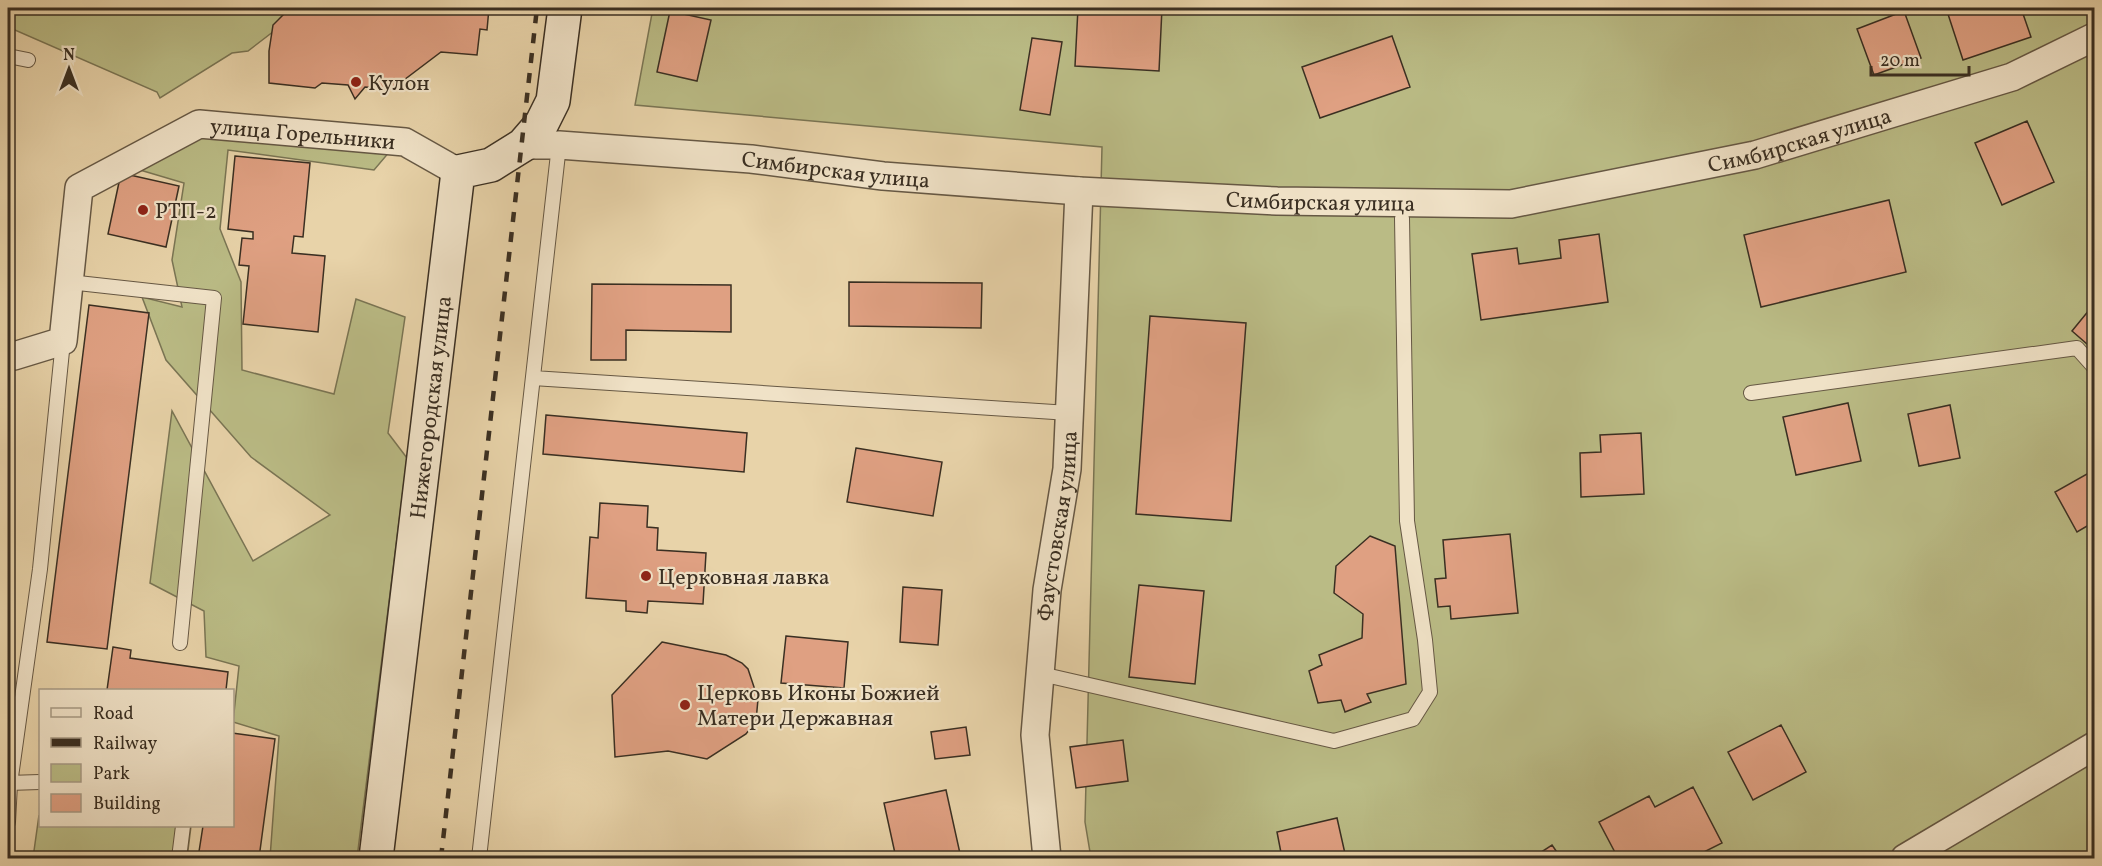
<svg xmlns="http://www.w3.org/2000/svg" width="2102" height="866" font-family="Vollkorn,serif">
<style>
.green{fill:#babb85;stroke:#7a7554;stroke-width:1.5}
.building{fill:#dfa082;stroke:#3a2f22;stroke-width:1.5}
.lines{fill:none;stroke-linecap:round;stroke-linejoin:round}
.lane-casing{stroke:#665844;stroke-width:16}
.street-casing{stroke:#665844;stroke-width:30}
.secondary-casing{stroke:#3a2f22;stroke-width:36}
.lane{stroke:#f0e2c7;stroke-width:14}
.street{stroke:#f0e2c7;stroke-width:27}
.secondary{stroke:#f0e2c7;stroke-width:33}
.rail{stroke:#3a2f22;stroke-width:4.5;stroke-dasharray:10 10;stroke-linecap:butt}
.poi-dot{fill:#8f2418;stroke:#f0e2c7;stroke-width:2}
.labels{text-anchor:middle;stroke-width:4.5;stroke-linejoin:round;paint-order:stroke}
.poi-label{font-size:22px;fill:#3a2f22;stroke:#f0e2c7;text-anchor:start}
.street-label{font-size:22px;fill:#3a2f22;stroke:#f0e2c7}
</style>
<rect width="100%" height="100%" fill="#e8d3a9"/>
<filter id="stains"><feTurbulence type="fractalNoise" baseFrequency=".00333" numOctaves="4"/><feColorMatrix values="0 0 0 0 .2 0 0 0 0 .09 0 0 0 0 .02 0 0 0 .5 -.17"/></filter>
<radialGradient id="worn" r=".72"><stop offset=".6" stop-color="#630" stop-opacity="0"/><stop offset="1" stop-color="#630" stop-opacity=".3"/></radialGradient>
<path class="green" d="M 8,8 L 304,8 L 248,51 L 232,53 L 160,98 L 157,92 L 8,27 Z
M 653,8 L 2094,8 L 2094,858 L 1091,858 L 1085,822 L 1102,147 L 635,105 Z
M 202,137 L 391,150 L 374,170 L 228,150 L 220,229 L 241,282 L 242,370 L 334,394 L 356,299 L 405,317 L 388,433 L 407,458 L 357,858 L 270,858 L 279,736 L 233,722 L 239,666 L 206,657 L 204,611 L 150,583 L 172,411 L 253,561 L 330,515 L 251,457 L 166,360 L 142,297 L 182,307 L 172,260 L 184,183 L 140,170 Z
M 39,815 L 40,826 L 191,826 L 187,858 L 33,858 Z"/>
<path class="building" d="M 290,8 L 489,8 L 487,30 L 480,29 L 477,55 L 441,52 L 392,89 L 365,87 L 355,99 L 348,85 L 322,83 L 315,88 L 269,83 L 269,51 L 273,25 Z
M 1078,8 L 1162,8 L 1159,71 L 1075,66 Z
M 1177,8 L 1243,8 L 1243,11 Z
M 1946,8 L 2021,8 L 2031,37 L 1963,60 Z
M 670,11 L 711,20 L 697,81 L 657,72 Z
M 1904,11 L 1921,58 L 1874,75 L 1857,29 Z
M 1392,36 L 1410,87 L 1320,118 L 1302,67 Z
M 1032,38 L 1062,42 L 1050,115 L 1020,110 Z
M 2027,121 L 2054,182 L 2002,205 L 1975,143 Z
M 235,156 L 310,163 L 303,237 L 294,236 L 292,253 L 325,256 L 318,332 L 243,324 L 249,266 L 239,265 L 242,238 L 253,239 L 253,232 L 228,229 Z
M 121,173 L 179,186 L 166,247 L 108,234 Z
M 1889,200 L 1906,272 L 1761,307 L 1744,235 Z
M 1599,234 L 1608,302 L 1481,320 L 1472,254 L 1517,248 L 1519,264 L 1561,258 L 1559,240 Z
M 849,282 L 982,283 L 981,328 L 849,326 Z
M 592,284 L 731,285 L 731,332 L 626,330 L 626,360 L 591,360 Z
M 2094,304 L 2094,350 L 2072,331 Z
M 89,305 L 149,313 L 107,649 L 47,642 Z
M 1150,316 L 1246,323 L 1231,521 L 1136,514 Z
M 1848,403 L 1861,461 L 1796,475 L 1783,417 Z
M 1950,405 L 1960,458 L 1919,466 L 1908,414 Z
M 546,415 L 747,433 L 744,472 L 543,454 Z
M 1641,433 L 1644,494 L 1581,497 L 1580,453 L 1601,452 L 1600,435 Z
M 856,448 L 942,462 L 933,516 L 847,502 Z
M 2094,470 L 2094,522 L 2077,532 L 2055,492 Z
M 600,503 L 648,506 L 647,527 L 658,528 L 657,550 L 706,553 L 703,604 L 648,601 L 647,613 L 626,611 L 626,601 L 586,598 L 590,537 L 598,538 Z
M 1510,534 L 1518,613 L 1451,619 L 1450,606 L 1438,607 L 1435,579 L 1446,578 L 1443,540 Z
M 1370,536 L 1395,546 L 1406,684 L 1367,694 L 1371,702 L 1345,712 L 1341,700 L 1318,703 L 1309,671 L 1322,665 L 1319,655 L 1362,638 L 1363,614 L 1334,593 L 1336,566 Z
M 1139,585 L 1204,591 L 1195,684 L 1129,677 Z
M 903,587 L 942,590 L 938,645 L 900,642 Z
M 786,636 L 848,642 L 844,688 L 781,683 Z
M 662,642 L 726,655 L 742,663 L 748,669 L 758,699 L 756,721 L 746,734 L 707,759 L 668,751 L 615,757 L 612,695 Z
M 113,647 L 131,650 L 130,658 L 228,672 L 226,690 L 107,690 Z
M 1781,725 L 1806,772 L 1753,800 L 1728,752 Z
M 966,727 L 970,755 L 935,759 L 931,732 Z
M 232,733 L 275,739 L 259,858 L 198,858 L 203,826 L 232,826 Z
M 1123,740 L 1128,781 L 1076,788 L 1070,747 Z
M 1693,787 L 1722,843 L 1692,858 L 1618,858 L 1599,822 L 1649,796 L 1655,807 Z
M 946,790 L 961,858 L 896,858 L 884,803 Z
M 1337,818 L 1346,858 L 1282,858 L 1277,832 Z
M 1552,845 L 1561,858 L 1532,858 Z"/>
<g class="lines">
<defs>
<path id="lane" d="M 8,56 L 28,60
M 69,282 L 214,298 L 180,643
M 533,378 L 1069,413
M 1751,393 L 2077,348 L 2094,367
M 1041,674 L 1334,741 L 1413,719 L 1430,692 L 1425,640 L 1407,521 L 1402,218
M 8,783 L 40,782
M 8,822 L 10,784 L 40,569 L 63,341
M 179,858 L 183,826
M 479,858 L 559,145"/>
<g id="street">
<path id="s1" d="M 523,145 L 559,145 L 751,159 L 883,176 L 1079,191 L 1277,201 L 1511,204 L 1755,155 L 2012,77 L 2094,37"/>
<path id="s2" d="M 8,353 L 14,356 L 63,341 L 79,188 L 199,124 L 405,142 L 458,172"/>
<path id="s3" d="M 1047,858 L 1035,735 L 1047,590 L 1067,469 L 1079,191"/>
<path d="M 1905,858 L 2094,746"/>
</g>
<g id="secondary">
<path id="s4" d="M 376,858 L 458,172 L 491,165 L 523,145 L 542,123 L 553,101 L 565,8"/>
</g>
</defs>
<use href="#lane" class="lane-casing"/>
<use href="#street" class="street-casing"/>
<use href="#secondary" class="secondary-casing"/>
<use href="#lane" class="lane"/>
<use href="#street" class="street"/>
<use href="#secondary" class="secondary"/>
<path class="rail" d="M 441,858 L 537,8"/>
</g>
<g class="poi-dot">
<circle cx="356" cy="82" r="6"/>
<circle cx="143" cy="210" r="6"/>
<circle cx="646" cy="576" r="6"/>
<circle cx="685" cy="705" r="6"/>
</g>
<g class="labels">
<g class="poi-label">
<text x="368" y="90">Кулон</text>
<text x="155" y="218">РТП-2</text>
<text x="658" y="584">Церковная лавка</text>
<text x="697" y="700">Церковь Иконы Божией<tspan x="697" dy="25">Матери Державная</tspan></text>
</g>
<g class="street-label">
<text dy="8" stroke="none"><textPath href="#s2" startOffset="452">улица Горельники</textPath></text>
<text dy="8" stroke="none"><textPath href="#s1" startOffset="1286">Симбирская улица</textPath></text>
<text dy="8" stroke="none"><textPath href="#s1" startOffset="314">Симбирская улица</textPath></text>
<text dy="8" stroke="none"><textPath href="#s1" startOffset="800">Симбирская улица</textPath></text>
<text dy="8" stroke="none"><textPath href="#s4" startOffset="454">Нижегородская улица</textPath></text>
<text dy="8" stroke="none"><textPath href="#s3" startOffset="334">Фаустовская улица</textPath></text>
</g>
</g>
<rect width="2102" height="866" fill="none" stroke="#e8d3a9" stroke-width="30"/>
<rect x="9" y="9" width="2084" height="848" fill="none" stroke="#3a2f22" stroke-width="3"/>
<rect x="15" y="15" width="2072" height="836" fill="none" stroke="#3a2f22" stroke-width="1.5"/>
<rect x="39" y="689" width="195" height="138" fill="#f0e2c7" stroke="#a79a85" stroke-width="1.5"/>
<rect x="51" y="708" width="30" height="9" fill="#f0e2c7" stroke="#a79a85" stroke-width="1.5"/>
<text x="93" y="719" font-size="18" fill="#3a2f22">Road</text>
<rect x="51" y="738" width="30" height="9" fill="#3a2f22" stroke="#a79a85" stroke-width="1.5"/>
<text x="93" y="749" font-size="18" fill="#3a2f22">Railway</text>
<rect x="51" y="764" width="30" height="18" fill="#babb85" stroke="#a79a85" stroke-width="1.5"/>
<text x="93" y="779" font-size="18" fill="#3a2f22">Park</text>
<rect x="51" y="794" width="30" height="18" fill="#dfa082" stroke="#a79a85" stroke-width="1.5"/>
<text x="93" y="809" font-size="18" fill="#3a2f22">Building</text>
<g transform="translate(69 69)" stroke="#f0e2c7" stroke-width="4.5" paint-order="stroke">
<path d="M0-4.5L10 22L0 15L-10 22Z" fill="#3a2f22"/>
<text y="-9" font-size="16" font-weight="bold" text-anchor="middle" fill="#3a2f22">N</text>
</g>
<path d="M1871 66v9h98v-9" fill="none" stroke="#3a2f22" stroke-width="3"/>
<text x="1880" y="66" font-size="18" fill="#3a2f22" stroke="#f0e2c7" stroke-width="4.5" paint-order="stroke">20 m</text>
<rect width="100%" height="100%" filter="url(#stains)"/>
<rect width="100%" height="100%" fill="url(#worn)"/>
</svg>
